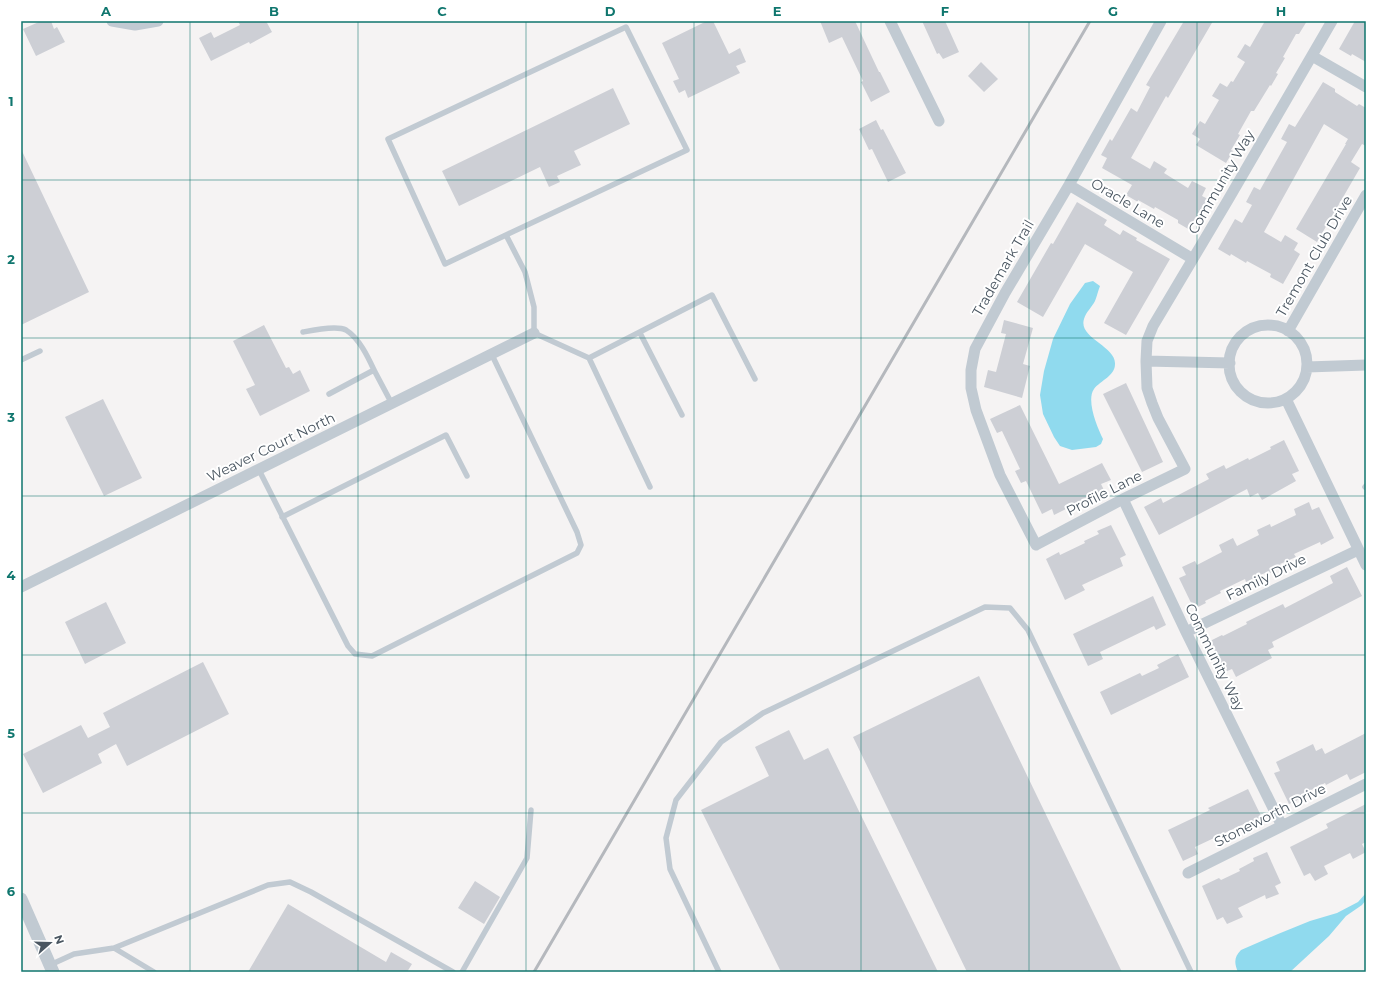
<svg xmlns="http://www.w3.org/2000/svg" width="1387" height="993" font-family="Montserrat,sans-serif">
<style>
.water{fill:#90daee}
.building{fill:#cdcfd5}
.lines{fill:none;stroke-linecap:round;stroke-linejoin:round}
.service{stroke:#c1cad2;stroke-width:5.5}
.minor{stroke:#c1cad2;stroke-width:11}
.tertiary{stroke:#c1cad2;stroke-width:13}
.rail{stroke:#b5b8bd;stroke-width:3}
.grid{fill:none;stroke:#0f766e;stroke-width:1;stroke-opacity:0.55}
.labels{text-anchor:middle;stroke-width:4;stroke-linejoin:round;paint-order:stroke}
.street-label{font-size:14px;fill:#4a5661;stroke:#fff}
.neatline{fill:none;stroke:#0f766e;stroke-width:1.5}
.grid-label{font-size:13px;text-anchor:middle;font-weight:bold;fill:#0f766e}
</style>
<rect width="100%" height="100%" fill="#f5f3f3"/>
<path class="water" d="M 1093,281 L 1100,286 C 1098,291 1097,296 1095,301 C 1092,307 1086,312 1084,319 C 1078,338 1116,346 1115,364 C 1115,376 1101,380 1094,389 C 1086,400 1097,427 1103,439 L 1101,444 L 1096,447 L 1072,450 L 1060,446 L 1054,437 L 1043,414 L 1040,395 L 1044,371 L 1053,339 L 1070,304 L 1085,283 Z
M 1366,893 L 1366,900 L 1362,905 L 1346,916 L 1329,936 L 1290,972 L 1238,972 C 1234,963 1234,957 1241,950 L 1278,934 L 1310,921 L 1337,913 L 1358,902 Z"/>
<path class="building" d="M 41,21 L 51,21 L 54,29 L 57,27 L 65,42 L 36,56 L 23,29 Z
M 238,21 L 266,21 L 272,32 L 250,44 L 249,42 L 211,61 L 199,38 L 211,32 L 214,38 L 240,25 Z
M 707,21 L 713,21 L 729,54 L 740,48 L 746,62 L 736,66 L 740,73 L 688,98 L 685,90 L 679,93 L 673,81 L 679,79 L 662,43 Z
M 820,21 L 855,21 L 879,72 L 880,72 L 890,92 L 871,102 L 861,82 L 863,81 L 842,37 L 829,43 Z
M 922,21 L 945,21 L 959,52 L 943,59 L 939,53 L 937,54 Z
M 1184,21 L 1213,21 L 1168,98 L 1166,96 L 1131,158 L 1150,169 L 1154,161 L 1167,169 L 1164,173 L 1188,188 L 1192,181 L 1206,188 L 1202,196 L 1208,199 L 1190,230 L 1178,223 L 1178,220 L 1155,207 L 1154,209 L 1138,200 L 1138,202 L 1126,195 L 1132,185 L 1102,168 L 1107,158 L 1101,155 L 1110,139 L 1112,141 L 1131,108 L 1137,112 L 1150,87 L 1146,85 Z
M 1265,21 L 1307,21 L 1299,34 L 1296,34 L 1283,57 L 1285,58 L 1276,73 L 1278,74 L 1271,86 L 1270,85 L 1254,111 L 1251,111 L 1238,134 L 1240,135 L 1231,150 L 1233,151 L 1226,163 L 1196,145 L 1200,139 L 1192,134 L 1200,121 L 1205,124 L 1219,100 L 1212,96 L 1220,83 L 1227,87 L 1231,81 L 1233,82 L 1245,62 L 1237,57 L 1245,44 L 1250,47 Z
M 1355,21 L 1366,21 L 1366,62 L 1352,54 L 1351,56 L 1339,49 Z
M 981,62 L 998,79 L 984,92 L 968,76 Z
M 1323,82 L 1335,89 L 1335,92 L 1357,106 L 1359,104 L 1366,108 L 1366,146 L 1362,144 L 1351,162 L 1360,168 L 1317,242 L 1296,229 L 1346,144 L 1345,144 L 1348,139 L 1324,124 L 1264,232 L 1281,242 L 1285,235 L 1298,243 L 1294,250 L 1300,254 L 1283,284 L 1270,277 L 1271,274 L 1247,261 L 1246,263 L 1231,254 L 1230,256 L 1218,249 L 1235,219 L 1242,223 L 1252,205 L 1246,202 L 1254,187 L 1260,190 L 1287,142 L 1281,139 L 1289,124 L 1295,127 Z
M 613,88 L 630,124 L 574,151 L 581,165 L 557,176 L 560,182 L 549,187 L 540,167 L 459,206 L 442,171 Z
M 876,120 L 881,130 L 883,129 L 906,173 L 888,182 L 872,149 L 869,150 L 859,129 Z
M 21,149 L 89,292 L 21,325 Z
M 1077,202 L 1107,220 L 1104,225 L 1120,235 L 1123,230 L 1137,238 L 1136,240 L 1170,259 L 1126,335 L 1104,323 L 1133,272 L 1085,244 L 1043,317 L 1017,302 L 1051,243 L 1053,244 Z
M 1004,320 L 1033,328 L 1023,364 L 1030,366 L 1022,398 L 984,387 L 988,370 L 996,372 L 1006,334 L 1001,333 Z
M 264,325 L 286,368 L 289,367 L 293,374 L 300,370 L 310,391 L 260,416 L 246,389 L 255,385 L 233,341 Z
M 1126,383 L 1163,462 L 1142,472 L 1103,394 Z
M 103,399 L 142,478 L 104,496 L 65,417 Z
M 1020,405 L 1059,484 L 1102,463 L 1111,480 L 1101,484 L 1104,490 L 1054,515 L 1052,509 L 1042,514 L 1026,481 L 1021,483 L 1015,471 L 1020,469 L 1002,431 L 997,433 L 990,419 Z
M 1284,440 L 1299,471 L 1292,474 L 1296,481 L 1262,500 L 1258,493 L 1250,497 L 1247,489 L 1159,535 L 1144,507 L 1161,498 L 1163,503 L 1209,479 L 1206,474 L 1224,465 L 1226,469 L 1248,458 L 1249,460 L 1271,449 L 1270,447 Z
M 1309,502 L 1312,510 L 1319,507 L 1334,538 L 1321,545 L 1320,542 L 1294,554 L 1296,557 L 1280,564 L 1282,567 L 1270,573 L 1269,571 L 1246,582 L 1245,579 L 1220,591 L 1221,593 L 1205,601 L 1206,603 L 1194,609 L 1179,578 L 1186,575 L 1182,567 L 1195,561 L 1197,565 L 1222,552 L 1219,545 L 1233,538 L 1237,546 L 1259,535 L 1257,530 L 1270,524 L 1271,527 L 1296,515 L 1294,509 Z
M 1111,525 L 1126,555 L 1120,558 L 1123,566 L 1082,585 L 1085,590 L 1065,600 L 1046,559 L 1059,552 L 1060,555 L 1085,543 L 1084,541 L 1099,534 L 1097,531 Z
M 1347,567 L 1362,596 L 1272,642 L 1274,647 L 1268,650 L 1272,658 L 1236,677 L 1232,669 L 1225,672 L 1210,641 L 1222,635 L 1223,636 L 1247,624 L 1246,622 L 1283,604 L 1285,608 L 1333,583 L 1330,576 Z
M 1153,596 L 1166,625 L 1156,630 L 1154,626 L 1100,652 L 1103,659 L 1088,666 L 1073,634 Z
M 106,602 L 126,643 L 85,664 L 65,622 Z
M 1178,654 L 1189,677 L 1111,715 L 1100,692 L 1140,673 L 1142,676 L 1159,668 L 1157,665 Z
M 203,662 L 229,714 L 127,766 L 116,744 L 98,754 L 102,763 L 43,793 L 23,754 L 81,725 L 88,738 L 110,727 L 103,713 Z
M 979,676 L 1122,972 L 967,972 L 853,737 Z
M 789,730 L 804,760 L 828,748 L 938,972 L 781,972 L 701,810 L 769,776 L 755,747 Z
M 1366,733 L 1366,772 L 1350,780 L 1347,774 L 1326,785 L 1325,783 L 1301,795 L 1302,798 L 1289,804 L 1274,773 L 1280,771 L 1276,762 L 1313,744 L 1316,751 L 1322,748 L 1325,754 Z
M 1248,789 L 1263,820 L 1250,826 L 1248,822 L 1195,847 L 1198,854 L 1183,861 L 1168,830 L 1210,810 L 1208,808 Z
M 1366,804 L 1366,842 L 1362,844 L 1366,852 L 1353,859 L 1350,853 L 1324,866 L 1328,874 L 1315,881 L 1310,873 L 1304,876 L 1290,847 L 1328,828 L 1326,824 Z
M 1267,852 L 1281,883 L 1275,886 L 1279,894 L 1266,899 L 1265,895 L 1238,908 L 1243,917 L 1227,924 L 1223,917 L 1217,920 L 1202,886 L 1219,878 L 1221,880 L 1240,871 L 1239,869 L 1254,861 L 1253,858 Z
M 475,881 L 500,897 L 484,924 L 458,908 Z
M 288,904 L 386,962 L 391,952 L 412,964 L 407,972 L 248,972 Z"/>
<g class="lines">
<path class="service" d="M 506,235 L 445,264 L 388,139 L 626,27 L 687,150 L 506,235 L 525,272 L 534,307 L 534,333 L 589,358 L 650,487
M 303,332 C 313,330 337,325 346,330 C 359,338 368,357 374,370
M 640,333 L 682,415
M 589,358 L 712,295 L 755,379
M 21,360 L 40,351
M 329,394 L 374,370 L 392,404
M 259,470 L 348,646 L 355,654 L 372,656 L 577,553 L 581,545 L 577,532 L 492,355
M 1365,487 L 1366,486
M 282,517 L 446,435 L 467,476
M 114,948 L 268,885 L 290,882 L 311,892 L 453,972
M 50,965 L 74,954 L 114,948 L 154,972
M 462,972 L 527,858 L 531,810
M 719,972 L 670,869 L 666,838 L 676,800 L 721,742 L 763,713 L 985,607 L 1010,608 L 1028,630 L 1191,972"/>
<path class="minor" d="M 112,21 L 135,25 L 158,21
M 890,21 L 939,121
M 1161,21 L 1069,185 L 1005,293 L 975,349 L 971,370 L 971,388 L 976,410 L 1000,475 L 1036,545 L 1123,499 L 1185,469 L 1158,418 L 1152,403 L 1147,388 L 1146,361 L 1147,341 L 1153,326 L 1228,200 L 1332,21
M 1312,56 L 1366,87
M 1069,185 L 1193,259
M1229 364a39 39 0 1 1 78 0a39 39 0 1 1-78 0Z
M 1288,331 L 1366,195
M 1146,361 L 1230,363
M 1307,367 L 1366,365
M 1286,399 L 1366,565
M 1123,499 L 1186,632 L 1282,826
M 21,587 L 534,333
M 1186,632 L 1358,550
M 1188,873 L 1366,784"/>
<path class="tertiary" d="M 21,899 L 53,972"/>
<path class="rail" d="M 534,972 L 1090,21"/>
</g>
<path class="grid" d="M 190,21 L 190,972M 358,21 L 358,972M 526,21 L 526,972M 694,21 L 694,972M 861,21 L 861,972M 1029,21 L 1029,972M 1197,21 L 1197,972M 21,180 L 1366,180M 21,338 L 1366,338M 21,496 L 1366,496M 21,655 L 1366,655M 21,813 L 1366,813"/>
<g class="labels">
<g class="street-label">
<text transform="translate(1221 182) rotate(-60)" y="5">Community Way</text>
<text transform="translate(1128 203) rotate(31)" y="5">Oracle Lane</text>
<text transform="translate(1314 256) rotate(-60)" y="5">Tremont Club Drive</text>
<text transform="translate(1003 268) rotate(-60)" y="5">Trademark Trail</text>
<text transform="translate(271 447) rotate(-26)" y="5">Weaver Court North</text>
<text transform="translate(1104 493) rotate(-27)" y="5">Profile Lane</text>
<text transform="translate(1266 577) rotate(-26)" y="5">Family Drive</text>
<text transform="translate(1215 657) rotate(64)" y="5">Community Way</text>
<text transform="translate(1270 815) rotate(-27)" y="5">Stoneworth Drive</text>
</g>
</g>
<rect width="1387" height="993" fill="none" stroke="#ffffff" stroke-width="44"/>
<g transform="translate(50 943) rotate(70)" stroke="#ffffff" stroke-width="3" paint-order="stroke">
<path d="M0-3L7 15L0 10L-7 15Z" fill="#4a5661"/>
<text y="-6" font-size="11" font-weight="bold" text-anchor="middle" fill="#4a5661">N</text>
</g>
<rect x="22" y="22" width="1343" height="949" class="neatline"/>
<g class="grid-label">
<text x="106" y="16">A</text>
<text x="274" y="16">B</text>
<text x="442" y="16">C</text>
<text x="610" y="16">D</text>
<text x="777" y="16">E</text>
<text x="945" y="16">F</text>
<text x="1113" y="16">G</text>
<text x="1281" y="16">H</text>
<text x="11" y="106">1</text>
<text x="11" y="264">2</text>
<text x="11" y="422">3</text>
<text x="11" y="580">4</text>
<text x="11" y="738">5</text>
<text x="11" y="896">6</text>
</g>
</svg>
